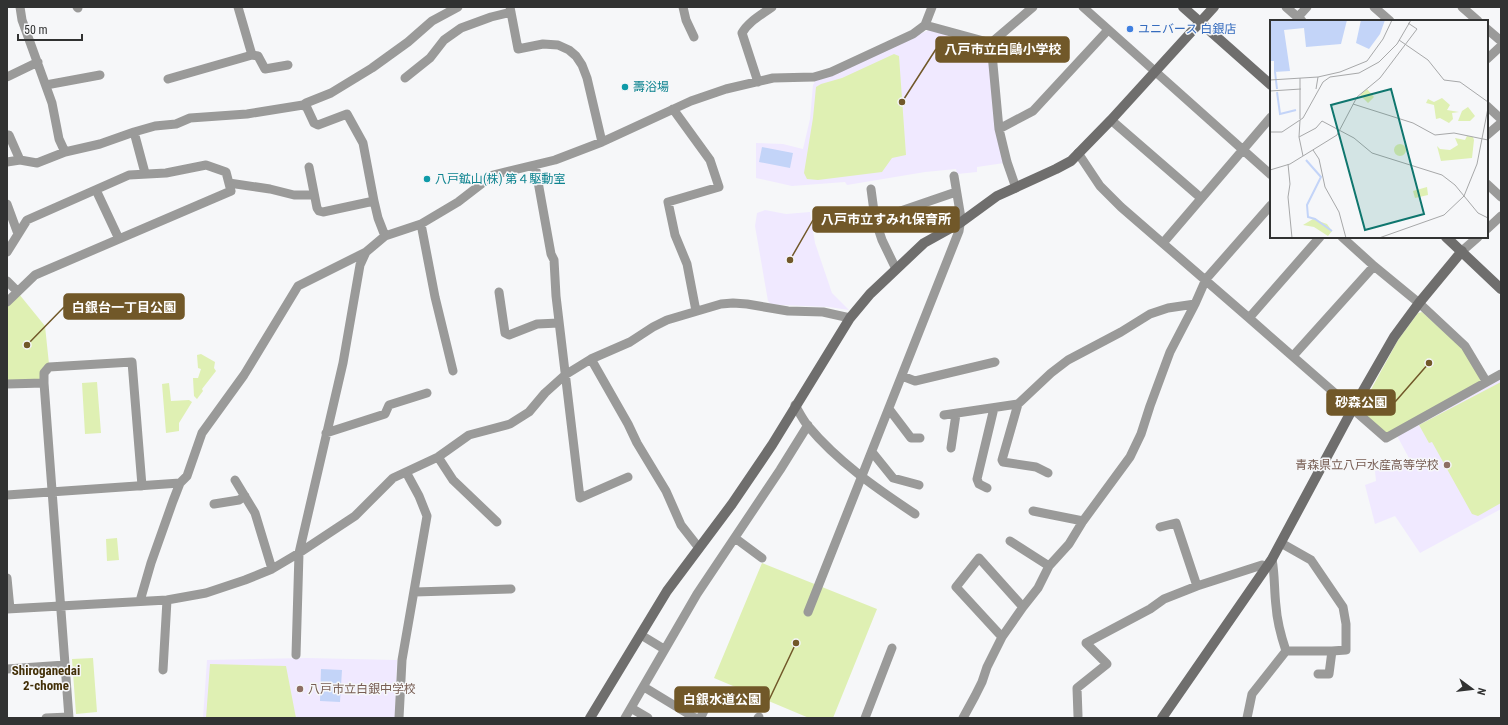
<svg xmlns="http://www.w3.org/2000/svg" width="1508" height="725" font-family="'Roboto Condensed','Noto Sans JP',sans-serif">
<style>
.education{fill:#f0e9ff}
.green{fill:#dff0b3}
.water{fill:#c3d4f8}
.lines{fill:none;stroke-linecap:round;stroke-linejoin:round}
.street{stroke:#9a9a99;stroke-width:9}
.secondary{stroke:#6f6e6d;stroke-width:10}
.shop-dot{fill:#3f7fe0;stroke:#f6f7f9;stroke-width:1.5}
.culture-dot{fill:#0f9aa8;stroke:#f6f7f9;stroke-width:1.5}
.education-dot{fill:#8d6e63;stroke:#f6f7f9;stroke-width:1.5}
.labels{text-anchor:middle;stroke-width:3;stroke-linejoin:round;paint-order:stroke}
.shop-label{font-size:12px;fill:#366cbe;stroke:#f6f7f9;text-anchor:start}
.culture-label{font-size:12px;fill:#0d838f;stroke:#f6f7f9;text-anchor:start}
.education-label{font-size:12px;fill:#785e54;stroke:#f6f7f9;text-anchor:end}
.neighbourhood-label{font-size:13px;font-weight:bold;fill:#433008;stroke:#f6f7f9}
.inset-river{fill:none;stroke:#c3d4f8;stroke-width:2}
.inset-road{fill:none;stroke:#a7a8a9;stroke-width:1}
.view{fill:#0f766e;fill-opacity:0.15;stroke:#0f766e;stroke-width:2}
.inset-edge{fill:none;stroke:#313232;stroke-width:2}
.leader{fill:none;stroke:#715829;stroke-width:1.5}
.callout-dot{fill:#715829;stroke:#f6f7f9;stroke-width:1.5}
.callout{fill:#715829;stroke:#715829;stroke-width:1.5}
.callout-label{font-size:13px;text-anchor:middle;font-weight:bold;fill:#fff}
</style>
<rect width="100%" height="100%" fill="#f6f7f9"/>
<path class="education" d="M 929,30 L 986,45 L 987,47 L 1004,163 L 977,167 L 977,172 L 957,174 L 956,169 L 925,172 L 847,185 L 845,182 L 792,186 L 756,178 L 756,143 L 783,144 L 803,149 L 810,119 L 813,85 L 816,80 Z
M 765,210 L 786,214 L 810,212 L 815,243 L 832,293 L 849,310 L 829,307 L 781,305 L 771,304 L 768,301 L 755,226 L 757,213 Z
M 1501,374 L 1501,509 L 1420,553 L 1395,516 L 1375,524 L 1365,485 L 1376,481 L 1375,471 L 1410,460 L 1395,432 Z
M 307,658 L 397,660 L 395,718 L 203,718 L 207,660 Z"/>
<path class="green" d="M 894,54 L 899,56 L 906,155 L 892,158 L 882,172 L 818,180 L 807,179 L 804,173 L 813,118 L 816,87 L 821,84 L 842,78 Z
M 19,294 L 45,326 L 49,364 L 39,380 L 7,381 L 7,307 Z
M 1422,312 L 1462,348 L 1481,378 L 1480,382 L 1389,433 L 1384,433 L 1361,412 L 1361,408 L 1398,340 L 1418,313 Z
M 201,354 L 215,362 L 214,368 L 216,371 L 202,389 L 203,391 L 197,399 L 194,396 L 193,378 L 198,378 L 201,369 L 198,368 L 197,355 Z
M 97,382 L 101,433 L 85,434 L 82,383 Z
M 1501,382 L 1501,503 L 1478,516 L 1472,514 L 1432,442 L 1429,443 L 1419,425 Z
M 169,383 L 171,401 L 189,400 L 192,402 L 179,423 L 179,431 L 166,433 L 162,384 Z
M 117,538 L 119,560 L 107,561 L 106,539 Z
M 762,563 L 877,609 L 833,718 L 809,718 L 714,678 Z
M 93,658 L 97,712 L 76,714 L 72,659 Z
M 210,664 L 286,666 L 296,718 L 206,718 Z"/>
<path class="water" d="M 762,147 L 793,153 L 790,168 L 759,162 Z
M 321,669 L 342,670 L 340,702 L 320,701 Z"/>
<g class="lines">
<path class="street" d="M 20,7 L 22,20 L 52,103 L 59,139 L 65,152
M 77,7 L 78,8
M 510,7 L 518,49 L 543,44 L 558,45 L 569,50 L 576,56 L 582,65 L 587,78 L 602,142
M 683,7 L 686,20 L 694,37
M 1083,7 L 1271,175
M 1286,7 L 1302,21
M 1374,7 L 1390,21
M 1462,7 L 1478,21
M 1298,17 L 1307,7
M 925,25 L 991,43 L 999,129 L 1007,162 L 1016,188
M 1487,29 L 1501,41
M 991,43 L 1033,7
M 252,55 L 258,56 L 265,69 L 288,65
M 1487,59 L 1501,46
M 7,77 L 38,62
M 405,78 L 430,58 L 444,40 L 461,28 L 491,17 L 511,12
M 168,79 L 252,55 L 238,7
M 758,82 L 742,33 C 748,22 761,15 772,7
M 46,85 L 100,75
M 303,105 L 306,103 L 331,93 L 372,68 L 408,42 L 432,21 L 458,7
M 1487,106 L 1501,119
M 673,109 L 710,160 L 719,187 L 668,202 L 675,235 L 687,264 L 696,311
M 1111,120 L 1201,198
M 999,129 L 1033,111 L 1108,30
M 7,135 L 9,135 L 20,160
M 1487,135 L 1501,123
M 1078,153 L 1100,186 L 1121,207 L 1249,318
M 7,162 L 20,160 L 37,163 L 65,152 L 100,144 L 134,132
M 535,165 L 551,254 L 554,260 L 556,296 L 580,498 L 628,477
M 309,167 L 317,208 L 319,211 L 323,212 L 374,201
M 145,173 L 134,132 L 155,126 L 176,124 L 190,118 L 247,114 L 303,105 L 307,108 L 314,123 L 318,125 L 347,114 L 363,143 L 374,201 L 378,218 L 385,236
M 229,183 L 270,189 L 294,195 L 314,195
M 1487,184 L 1501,197
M 871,189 L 875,219 L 882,240 L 896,269
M 96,190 L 119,239
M 7,204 L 18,234
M 875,219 L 886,216 L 956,192
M 421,224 L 435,297 L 453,371
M 1487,229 L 1501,216
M 1320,237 L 1249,318 L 1386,438 L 1501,374
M 1342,237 L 1374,266 L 1419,303 L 1465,346 L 1486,381
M 1163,243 L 1271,117
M 1462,251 L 1478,237
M 7,252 L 27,220 L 129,175 L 166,173 L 206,165 L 226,172 L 231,191 L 35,275 L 7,302
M 7,281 L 17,291
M 499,292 L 505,333 L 509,335 L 537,324 L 559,323
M 1293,356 L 1374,266
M 591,359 L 628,424 L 637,443 L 666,491 L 681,525 L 699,548
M 902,376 L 915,381 L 995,362
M 44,383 L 69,718
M 7,384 L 44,383 L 44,373 L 49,367 L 132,362 L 142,486
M 1018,404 L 1002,460 L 1003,462 L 1036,467 L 1048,473
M 795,405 C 799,412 803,420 808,426 C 838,462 876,488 915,514
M 889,409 L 911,438 L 920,438
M 944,415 L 1018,404 L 1051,373 L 1068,360 L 1121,332 L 1150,314 L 1168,308 L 1195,304
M 326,433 L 385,414 L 389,405 L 427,393
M 951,448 L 956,414
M 872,452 L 893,478 L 919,485
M 438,457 L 453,480 L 497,522
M 235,480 L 255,513 L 272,569
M 987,488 L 979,484 L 977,479 L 994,408
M 7,495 L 180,483
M 214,504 L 239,500 L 245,496
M 1033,511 L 1083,521
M 1160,527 L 1176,523 L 1197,586
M 735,538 L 762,558
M 1010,541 L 1049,566
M 1281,543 L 1311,560 L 1343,607 L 1346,624 L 1346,650 L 1332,651 L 1329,674 L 1318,674
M 7,578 L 10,609
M 415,592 L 511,589
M 140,601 L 151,563 L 173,501 L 180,483 L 187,476 L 202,433 L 244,375 L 298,286 L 366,252 L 385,236 L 421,224 L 458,202 L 493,175 L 555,160 L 602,142 L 691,101 L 726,89 L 773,78 L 814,77 L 831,72 L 913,34 L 925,25 L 932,7
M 7,609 L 167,600 L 206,593 L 245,580 L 272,569 L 299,553 L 355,516 L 393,478 L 438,457 L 469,435 L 510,424 L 529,412 L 545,393 L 565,375 L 591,359 L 630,342 L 653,327 L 667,320 L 721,304 L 733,303 L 747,304 L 788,311 L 823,312 L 850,318
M 808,612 L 959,231 L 961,218 L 954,176
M 641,635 L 664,649
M 1002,637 L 956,587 L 979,558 L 1023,607
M 1286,651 L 1332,651
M 296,655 L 299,553 L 343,363 L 360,265 L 366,252
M 7,669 L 65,665
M 163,670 L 167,600
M 644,687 L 695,718
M 631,708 L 648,718
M 1078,716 L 1077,688 L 1107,664 L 1086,643 L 1150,609 L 1164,599 L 1197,586 L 1262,565 L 1267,567
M 46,718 L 69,717
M 399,718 L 402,660 L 427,516 L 419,496 L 406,472
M 625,718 L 697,594 L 780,470 L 808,425
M 698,718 L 701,717 L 708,702
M 758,718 L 759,717
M 865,718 L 892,648
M 963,718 L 975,696 L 982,682 L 987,667 L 1002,637 L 1023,607 L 1038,588 L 1049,566 L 1069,544 L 1083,521 L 1130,457 L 1141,434 L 1150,406 L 1170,352 L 1195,304 L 1206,279 L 1271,205
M 1247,718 L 1252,694 L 1286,651 C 1281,636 1277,622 1276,606 C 1274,590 1275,575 1272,559"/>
<path class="secondary" d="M 1183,7 L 1271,85
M 1446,237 L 1501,289
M 590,718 L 667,591 L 732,504 L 772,445 L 850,318 L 870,294 L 924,243 L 960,223 L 997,196 L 1056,169 L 1071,161 L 1111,120 L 1214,7
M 1162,718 L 1272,559 L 1352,410 L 1394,337 L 1419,303 L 1462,251"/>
</g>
<circle class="shop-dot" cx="1130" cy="29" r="4"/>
<g class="culture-dot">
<circle cx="625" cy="87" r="4"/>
<circle cx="427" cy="179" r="4"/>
</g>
<g class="education-dot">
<circle cx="1447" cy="465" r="4"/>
<circle cx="300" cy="689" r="4"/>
</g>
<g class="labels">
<g class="shop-label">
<text x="1138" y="33">ユニバース 白銀店</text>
</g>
<g class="culture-label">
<text x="633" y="91">壽浴場</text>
<text x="435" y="183">八戸鉱山(株) 第４駆動室</text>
</g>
<g class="education-label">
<text x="1439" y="469">青森県立八戸水産高等学校</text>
<text x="308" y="693" text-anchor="start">八戸市立白銀中学校</text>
</g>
<g class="neighbourhood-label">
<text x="46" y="675">Shiroganedai<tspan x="46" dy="15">2-chome</tspan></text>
</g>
</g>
<g transform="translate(1270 20)">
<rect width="218" height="218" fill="#f6f7f9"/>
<path d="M 97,69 L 104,77 L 98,83 L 90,75 ZM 172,78 L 180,85 L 177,90 L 189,92 L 182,93 L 183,99 L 179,103 L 170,98 L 166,99 L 164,85 L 156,83 L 158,79 L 164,82 ZM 198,87 L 205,96 L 200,101 L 188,101 L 192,91 ZM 197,116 L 203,117 L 204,120 L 202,138 L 171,141 L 167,126 L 170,129 L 180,130 L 188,125 L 185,118 L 195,120 ZM124 130a6 6 0 1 1 12 0a6 6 0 1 1-12 0ZM 157,167 L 158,175 L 145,178 L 143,171 ZM 43,199 L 57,204 L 62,211 L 58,216 L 44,207 L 33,205 Z" fill="#dff0b3"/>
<path d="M 0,0 L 77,0 L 71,24 L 36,27 L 34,8 L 14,10 L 20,51 L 4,52 L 4,41 L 0,41 ZM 91,0 L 115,0 L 110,14 L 99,29 L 86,23 Z" fill="#c3d4f8"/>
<path class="inset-river" d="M 5,52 L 7,69M 7,72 L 10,94 L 26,90M 36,140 L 51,157 L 37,185 L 38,197 L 45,199 L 62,211"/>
<path class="inset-road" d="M 129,20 L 158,40 L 174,60 L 190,62 L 218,82M 0,60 L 48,57M 46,69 L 48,57 L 70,52 L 97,41 L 113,19 L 122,0M 0,71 L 31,69M 83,84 L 143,103 L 165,115 L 184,113 L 218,120M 30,99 L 30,58M 0,112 L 12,112 L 33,98 L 53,62 L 60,57 L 89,53 L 109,42 L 127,24 L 141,0M 29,117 L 46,108 L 52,101 L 84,118 L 102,133 L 172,155 L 185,165 L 208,193 L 218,198M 43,130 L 49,139 L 55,167 L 69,192 L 76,218M 33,136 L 67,115 L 87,77 L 110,58 L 147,9 L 138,3M 18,144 L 20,164 L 18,177 L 22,218M 0,150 L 20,144 L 33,136 L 29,117 L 30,100M 109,218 L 174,195 L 194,176 L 207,144 L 218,88"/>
<path class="view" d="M 121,69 L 154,194 L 95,210 L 61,85 Z"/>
<rect width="218" height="218" class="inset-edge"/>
</g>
<path class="leader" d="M902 102L936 49M790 260L813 220M27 345L64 307M1429 363L1395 402M796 643L769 700"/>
<g class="callout-dot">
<circle cx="902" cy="102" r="4"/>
<circle cx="790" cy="260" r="4"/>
<circle cx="27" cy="345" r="4"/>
<circle cx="1429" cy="363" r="4"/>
<circle cx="796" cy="643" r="4"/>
</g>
<g class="callout">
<rect x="936" y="37" width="133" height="25" rx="4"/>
<rect x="813" y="207" width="146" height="25" rx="4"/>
<rect x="64" y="294" width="120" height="25" rx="4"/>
<rect x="1327" y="390" width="68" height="25" rx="4"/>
<rect x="675" y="687" width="94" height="25" rx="4"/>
</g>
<g class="callout-label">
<text x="1003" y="54">八戸市立白鷗小学校</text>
<text x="886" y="224">八戸市立すみれ保育所</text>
<text x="124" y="312">白銀台一丁目公園</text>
<text x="1361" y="407">砂森公園</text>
<text x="722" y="704">白銀水道公園</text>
</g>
<rect width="1508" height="725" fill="none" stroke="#313232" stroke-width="16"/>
<g transform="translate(1472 689) rotate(105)" stroke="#f6f7f9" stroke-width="3" paint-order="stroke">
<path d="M0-3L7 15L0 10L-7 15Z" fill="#313232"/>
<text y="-6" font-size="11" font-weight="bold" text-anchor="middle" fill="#313232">N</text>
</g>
<path d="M18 34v6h64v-6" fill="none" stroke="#313232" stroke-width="2"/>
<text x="24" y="34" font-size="12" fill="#313232" stroke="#f6f7f9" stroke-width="3" paint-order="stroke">50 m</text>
</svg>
